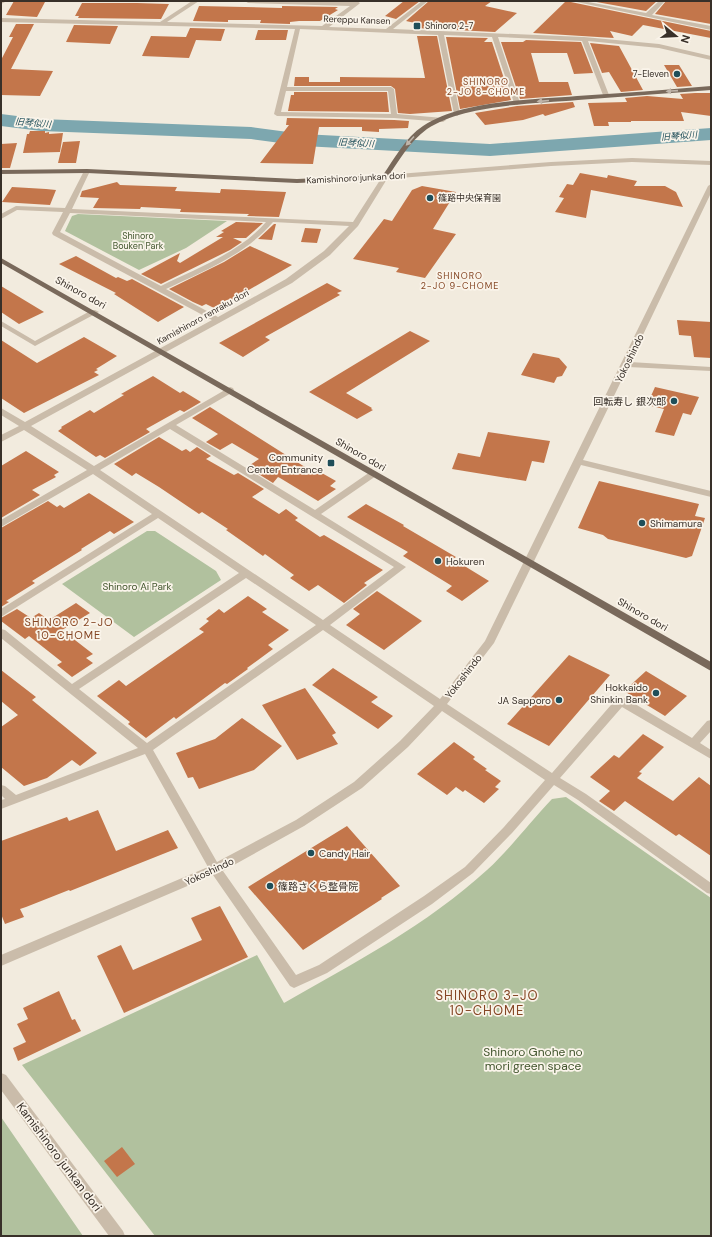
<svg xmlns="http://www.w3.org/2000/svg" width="712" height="1237" font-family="'DM Sans','Noto Sans JP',sans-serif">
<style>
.green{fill:#b1c19e}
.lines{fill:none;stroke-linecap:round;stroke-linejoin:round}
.river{fill:#7da7af;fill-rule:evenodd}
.building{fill:#c3764b}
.minor{fill:#cabcaa;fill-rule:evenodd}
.major{fill:#79695b;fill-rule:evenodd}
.oneway{fill:#c0b5aa}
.poi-dot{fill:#1f4e59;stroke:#faf4ea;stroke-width:1.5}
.labels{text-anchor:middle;stroke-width:3.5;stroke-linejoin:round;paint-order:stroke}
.far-street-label{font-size:9px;fill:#383029;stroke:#faf4ea}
.far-poi-label{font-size:9px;fill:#383029;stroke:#faf4ea;text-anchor:start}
.far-neighbourhood-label{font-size:9px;letter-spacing:1px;fill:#854624;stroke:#faf4ea}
.far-water-label{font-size:9px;font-style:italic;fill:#1f4e59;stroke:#faf4ea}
.far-park-label{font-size:9px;fill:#42562e;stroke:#faf4ea}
.street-label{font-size:10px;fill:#383029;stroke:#faf4ea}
.poi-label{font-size:10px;fill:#383029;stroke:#faf4ea;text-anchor:end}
.park-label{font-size:10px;fill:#42562e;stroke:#faf4ea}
.neighbourhood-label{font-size:11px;letter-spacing:1px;fill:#854624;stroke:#faf4ea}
.near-park-label{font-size:12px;fill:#42562e;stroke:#faf4ea}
.near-street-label{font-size:12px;fill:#383029;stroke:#faf4ea}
.near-neighbourhood-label{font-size:13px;letter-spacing:1px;fill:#854624;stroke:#faf4ea}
</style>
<rect width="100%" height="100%" fill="#f2ebde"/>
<path class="green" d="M 78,214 L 227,221 L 186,248 L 139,270 L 65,231 L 72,216 Z
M 147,531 L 155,531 L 216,571 L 221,580 L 134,637 L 62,584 Z
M 566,797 L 711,898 L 711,1236 L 155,1236 L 22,1065 L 257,955 L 284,1003 C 354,963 427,925 487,870 C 509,850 531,821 552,799 Z
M 1,1117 L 74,1223 L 83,1236 L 1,1236 Z"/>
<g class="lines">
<path class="river" d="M 1,114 L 41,119 L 251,127 L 303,134 L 490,144 L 711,128 L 711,140 L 490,156 L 303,146 L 251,139 L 41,131 L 1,126 Z"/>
</g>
<path class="building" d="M 14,1 L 45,2 L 37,17 L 6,15 Z
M 404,1 L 420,1 L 396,19 L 385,16 Z
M 429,1 L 492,1 L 485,6 L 517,13 L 495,32 L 415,28 L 415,23 L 406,21 Z
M 566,1 L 711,31 L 711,38 L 643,25 L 632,36 L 610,31 L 614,38 L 533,33 Z
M 591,1 L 657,1 L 646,11 Z
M 666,1 L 711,1 L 711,24 L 655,14 Z
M 82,3 L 137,3 L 169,4 L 161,19 L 78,18 L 79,16 L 75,16 Z
M 199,6 L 282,8 L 282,6 L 338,7 L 335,9 L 338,10 L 320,21 L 299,21 L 290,22 L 290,24 L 260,23 L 261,20 L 228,20 L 228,22 L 193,21 Z
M 16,24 L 34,24 L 11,69 L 53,71 L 40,96 L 1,95 L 1,60 L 13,37 L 9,37 Z
M 74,25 L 118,26 L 110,44 L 66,42 Z
M 190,28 L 225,29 L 221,41 L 196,40 L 189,58 L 142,56 L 151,36 L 186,37 Z
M 258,30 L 288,30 L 286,40 L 255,40 Z
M 417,36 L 437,36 L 452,111 L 410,114 L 398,113 L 395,89 L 391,86 L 294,86 L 295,77 L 309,77 L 309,82 L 340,82 L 340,77 L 425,78 Z
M 446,37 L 488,38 L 484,42 L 492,42 L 511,100 L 460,109 Z
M 526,40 L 581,42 L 593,73 L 574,74 L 567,53 L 531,53 L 539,82 L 568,82 L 572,95 L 520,99 L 501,42 L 523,42 Z
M 590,43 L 619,46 L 643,90 L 621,92 L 609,72 L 602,73 Z
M 664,65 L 679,65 L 692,86 L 677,87 Z
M 294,92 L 387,92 L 389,112 L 288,111 L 291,95 L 294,95 Z
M 695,93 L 711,93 L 711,116 L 681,112 L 684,121 L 631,121 L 631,122 L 608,122 L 609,126 L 594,126 L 588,103 L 627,102 L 625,98 L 647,96 L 683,99 L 680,94 Z
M 573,102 L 575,107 L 545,116 L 543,114 L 523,120 L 485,125 L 475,113 L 517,106 Z
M 287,118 L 394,120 L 409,121 L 408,128 L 379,129 L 379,132 L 362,131 L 362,127 L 319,127 L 313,164 L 260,163 L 289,125 L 286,125 Z
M 30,131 L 45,131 L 45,133 L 49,132 L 49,134 L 63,133 L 60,152 L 23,153 L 27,134 L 29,134 Z
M 80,141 L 76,163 L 58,163 L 63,142 Z
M 17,143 L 10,168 L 1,168 L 1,144 Z
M 580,173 L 607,178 L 608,175 L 637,181 L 634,186 L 665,186 L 676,192 L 683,207 L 591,190 L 586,218 L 555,212 L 564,198 L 559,197 L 567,184 L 573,185 Z
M 117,182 L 120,185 L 177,187 L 175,191 L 220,193 L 221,189 L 286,192 L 279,217 L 247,216 L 249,214 L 180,212 L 181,209 L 141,207 L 140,209 L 93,208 L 99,198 L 80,197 L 82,191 Z
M 422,186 L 456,192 L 433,229 L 456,234 L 425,278 L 396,272 L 399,268 L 353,259 L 384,219 L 392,221 L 412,190 Z
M 12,187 L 46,189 L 56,190 L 50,205 L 2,202 Z
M 236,222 L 263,223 L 246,238 L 233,238 L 242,242 L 230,250 L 161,284 L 141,274 L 180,253 L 177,261 L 180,263 L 223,237 L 216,237 L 224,232 L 221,231 Z
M 274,224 L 276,224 L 272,240 L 258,239 Z
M 305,228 L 321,229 L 317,243 L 301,242 Z
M 250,246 L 292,265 L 216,309 L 206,304 L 202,306 L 193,302 L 169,289 L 224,262 Z
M 76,256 L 116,278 L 118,277 L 127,281 L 132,279 L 184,307 L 158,322 L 114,294 L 116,293 L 59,264 Z
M 327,283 L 342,291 L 337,293 L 340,295 L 265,337 L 270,340 L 243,357 L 219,343 Z
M 1,286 L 44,312 L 19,324 L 1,312 Z
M 677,320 L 711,322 L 711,358 L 694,357 L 691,336 L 679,335 Z
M 410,331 L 430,341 L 346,393 L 372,408 L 371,409 L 373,410 L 357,419 L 309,392 Z
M 84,337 L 117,356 L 96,369 L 98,370 L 94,372 L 99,375 L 24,413 L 1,398 L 1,340 L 37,363 Z
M 533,353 L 559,358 L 567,367 L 562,376 L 557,377 L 554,383 L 521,375 Z
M 153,376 L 180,393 L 183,391 L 201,402 L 184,412 L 180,410 L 146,429 L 150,432 L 105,458 L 100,455 L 96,457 L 58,431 L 62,428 L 61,427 L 90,410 L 94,413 L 124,395 L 121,394 Z
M 655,387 L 699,397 L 691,415 L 683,413 L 674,436 L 655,432 L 664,409 L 647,405 Z
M 210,407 L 316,474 L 320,472 L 336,481 L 330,486 L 336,489 L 318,501 L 280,478 L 278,477 L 273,483 L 247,467 L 259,459 L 232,443 L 220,450 L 206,442 L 218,434 L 192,418 Z
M 488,432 L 550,441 L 544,463 L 532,461 L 526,481 L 452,469 L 458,453 L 480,457 Z
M 159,437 L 182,451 L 186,449 L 190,452 L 197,447 L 211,456 L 206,459 L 234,475 L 238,473 L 264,489 L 252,497 L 279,514 L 286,509 L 298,518 L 295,520 L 320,537 L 324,535 L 383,570 L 364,583 L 367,585 L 344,603 L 318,585 L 309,591 L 290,578 L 294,575 L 265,554 L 263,556 L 226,530 L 228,529 L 202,512 L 199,514 L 159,487 L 136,473 L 132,476 L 114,464 Z
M 26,451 L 59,472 L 54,475 L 56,477 L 32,490 L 40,495 L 1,518 L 1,466 Z
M 599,481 L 699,504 L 695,516 L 705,518 L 692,556 L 686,558 L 608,539 L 603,535 L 578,528 Z
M 89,493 L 134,522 L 114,534 L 110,531 L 81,549 L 82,550 L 32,581 L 35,583 L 6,601 L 9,602 L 1,607 L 1,528 L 48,501 L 57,507 L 60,505 L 64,508 Z
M 366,504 L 404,525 L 403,526 L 456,557 L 453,559 L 489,581 L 462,601 L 446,591 L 452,586 L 403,556 L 408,552 L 347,517 Z
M 377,591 L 422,621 L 384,650 L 346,625 L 360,614 L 353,609 Z
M 248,596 L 267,609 L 262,612 L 289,630 L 268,645 L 273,649 L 247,668 L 248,669 L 227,684 L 225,683 L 176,719 L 174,717 L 146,738 L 128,724 L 130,722 L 97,696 L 119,680 L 126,686 L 204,632 L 199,629 L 209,621 L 206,619 L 219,609 L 224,613 Z
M 76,603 L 90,613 L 62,630 L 93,654 L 86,658 L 93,663 L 72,677 L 57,665 L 62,662 L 29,636 L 25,639 L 1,621 L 1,618 L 17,609 L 31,618 L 39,613 L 49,620 Z
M 569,655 L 610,675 L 549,746 L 507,724 Z
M 333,668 L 378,697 L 371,702 L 393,716 L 378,729 L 312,685 Z
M 1,670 L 36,697 L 32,700 L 97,753 L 80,766 L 72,760 L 47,778 L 24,786 L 1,767 L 1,727 L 18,715 L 1,701 Z
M 646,671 L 687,696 L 665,716 L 624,691 Z
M 305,688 L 336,733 L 332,735 L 338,744 L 297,760 L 262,705 Z
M 242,718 L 282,746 L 254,770 L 199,789 L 193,777 L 188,778 L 176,753 L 215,739 Z
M 643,734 L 664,747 L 639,772 L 642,773 L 637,778 L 673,801 L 699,777 L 711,786 L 711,856 L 679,834 L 676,836 L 625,801 L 614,811 L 599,801 L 610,791 L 590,777 L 614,755 L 619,758 Z
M 454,742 L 475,757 L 473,759 L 487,769 L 485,770 L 501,781 L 495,787 L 499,789 L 484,803 L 465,790 L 463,792 L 456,787 L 447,795 L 417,774 Z
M 98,810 L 116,851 L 168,830 L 178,848 L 70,891 L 69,890 L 26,907 L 20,909 L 24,917 L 5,924 L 1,914 L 1,841 L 67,817 L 69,821 Z
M 347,826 L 400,886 L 381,898 L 382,899 L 303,950 L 248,887 Z
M 220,906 L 248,957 L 124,1013 L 97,956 L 121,945 L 133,970 L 202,940 L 191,918 Z
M 59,991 L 72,1020 L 75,1019 L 81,1031 L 18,1061 L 13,1048 L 26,1042 L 17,1024 L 28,1019 L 23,1008 Z
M 122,1147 L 135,1164 L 117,1177 L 104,1161 Z"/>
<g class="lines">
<path class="minor" d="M 1,1 L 7,1 L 1,4 Z
M 192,1 L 199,1 L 167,22 L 322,26 L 350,6 L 248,3 L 245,1 L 357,1 L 360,3 L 359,4 L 329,27 L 386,29 L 422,1 L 428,1 L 393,29 L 584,37 L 659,44 L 711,56 L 711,60 L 659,48 L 588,41 L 609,95 L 606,97 L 603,95 L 582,41 L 498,37 L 520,103 L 517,105 L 514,103 L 492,37 L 444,35 L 460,114 L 457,116 L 454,114 L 438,35 L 300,29 L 287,87 L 391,87 L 394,89 L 397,114 L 443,118 L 446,120 L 443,122 L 394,118 L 277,116 L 274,114 L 295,29 L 1,22 L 1,18 L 160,22 ZM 286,91 L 388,91 L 391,114 L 281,112 Z
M 572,1 L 583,1 L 646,13 L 659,1 L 665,1 L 652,15 L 711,26 L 711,30 Z
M 632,158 L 711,161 L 711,165 L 632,162 L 551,166 L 387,179 L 358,226 L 330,255 L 292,283 L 31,426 L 94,466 L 230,387 L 233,388 L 234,390 L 233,392 L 176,425 L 315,510 L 370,472 L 376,472 L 377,474 L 376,476 L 321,514 L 406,567 L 330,625 L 440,699 L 485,641 L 708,186 L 711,184 L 711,193 L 630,362 L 711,367 L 711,371 L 628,367 L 583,460 L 711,491 L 711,497 L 581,465 L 494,643 L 447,704 L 552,773 L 617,698 L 625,698 L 692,738 L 707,721 L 711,720 L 711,731 L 700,743 L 711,750 L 711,759 L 622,707 L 560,778 L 586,794 L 711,883 L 711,894 L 707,893 L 578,800 L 554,785 L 512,833 L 473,873 L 432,904 L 327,973 L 294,988 L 290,986 L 213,875 L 1,966 L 1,955 L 208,867 L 145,754 L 1,809 L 1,800 L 5,799 L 1,795 L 1,785 L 5,786 L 16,795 L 138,748 L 1,638 L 1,629 L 5,630 L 72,684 L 239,573 L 158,518 L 1,617 L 1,609 L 152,514 L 93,474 L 1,527 L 1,520 L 87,470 L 24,430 L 1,442 L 1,435 L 19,426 L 1,415 L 1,408 L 25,422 L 212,320 L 53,235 L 52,233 L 63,212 L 17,210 L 1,219 L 1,214 L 16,206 L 65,208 L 84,171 L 87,169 L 90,171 L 72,209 L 353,222 L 382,177 L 385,175 L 551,162 ZM 70,213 L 266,222 C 239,253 197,268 161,286 L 60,232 ZM 273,222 L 349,226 L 324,251 L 286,279 L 218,317 L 166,289 C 204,271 245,255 273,222 ZM 170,429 L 394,567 L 323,620 L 100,470 ZM 246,578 L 316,625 L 147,743 L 79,689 ZM 323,630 L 434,706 L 400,741 L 354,782 L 296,820 L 217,862 L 153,750 ZM 442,711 L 545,780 L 504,827 L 465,867 L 424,896 L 319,965 L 296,975 L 223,871 L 304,826 L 362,788 L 408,747 Z
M 92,310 L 95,310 L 99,312 L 35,346 L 1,326 L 1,321 L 35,341 Z
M 1,1073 L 6,1075 L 123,1231 L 125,1236 L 109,1236 L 1,1090 Z"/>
<path class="major" d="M 711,86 L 711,90 C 667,93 622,97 578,100 C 533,104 465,104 427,129 C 409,142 399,161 387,178 L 385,179 L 297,183 L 87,173 L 1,174 L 1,170 L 87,169 L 297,179 L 383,175 C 395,158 405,138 423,126 C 463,100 531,100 577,96 C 622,93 666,90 711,86 Z
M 1,258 L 711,662 L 711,671 L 1,263 Z"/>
</g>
<defs><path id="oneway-solid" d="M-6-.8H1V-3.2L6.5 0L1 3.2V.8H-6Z"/></defs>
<g class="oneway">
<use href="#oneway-solid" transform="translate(672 91) rotate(176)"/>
<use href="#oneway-solid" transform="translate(543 101) rotate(175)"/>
<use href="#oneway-solid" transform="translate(410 141) rotate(132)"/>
</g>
<g class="poi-dot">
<rect x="413" y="22" width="8" height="8" rx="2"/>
<circle cx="677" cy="74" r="4"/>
<circle cx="430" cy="198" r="4"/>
<circle cx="674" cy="401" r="4"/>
<rect x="327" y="459" width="8" height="8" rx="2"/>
<circle cx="642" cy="523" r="4"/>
<circle cx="438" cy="561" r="4"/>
<circle cx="656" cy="693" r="4"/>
<circle cx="559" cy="700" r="4"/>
<circle cx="311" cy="853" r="4"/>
<circle cx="270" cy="886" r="4"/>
</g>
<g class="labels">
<g class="far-street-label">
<text transform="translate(357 20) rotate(2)" y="3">Rereppu Kansen</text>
<text transform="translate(356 178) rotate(-3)" y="3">Kamishinoro junkan dori</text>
<text transform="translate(203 317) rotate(-29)" y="3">Kamishinoro renraku dori</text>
</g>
<g class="far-poi-label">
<text x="425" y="29">Shinoro 2-7</text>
<text x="669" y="77" text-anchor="end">7-Eleven</text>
<text x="438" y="201">篠路中央保育園</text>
</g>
<g class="far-neighbourhood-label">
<text x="486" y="85">SHINORO<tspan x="486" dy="10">2-JO 8-CHOME</tspan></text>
<text x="460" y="279">SHINORO<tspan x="460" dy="10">2-JO 9-CHOME</tspan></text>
</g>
<g class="far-water-label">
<text transform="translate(33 123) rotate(5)" y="3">旧琴似川</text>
<text transform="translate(679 136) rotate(-4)" y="3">旧琴似川</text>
<text transform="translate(356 143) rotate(3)" y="3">旧琴似川</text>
</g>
<g class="far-park-label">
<text x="138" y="239">Shinoro<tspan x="138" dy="10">Bouken Park</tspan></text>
</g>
<g class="street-label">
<text transform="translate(81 292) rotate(29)" y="4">Shinoro dori</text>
<text transform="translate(629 358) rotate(-64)" y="4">Yokoshindo</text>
<text transform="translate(361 454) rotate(30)" y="4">Shinoro dori</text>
<text transform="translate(643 614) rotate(30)" y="4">Shinoro dori</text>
<text transform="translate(463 676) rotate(-52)" y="4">Yokoshindo</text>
<text transform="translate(209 871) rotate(-25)" y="4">Yokoshindo</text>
</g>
<g class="poi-label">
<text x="666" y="405">回転寿し 銀次郎</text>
<text x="323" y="461">Community<tspan x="323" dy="12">Center Entrance</tspan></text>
<text x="650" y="527" text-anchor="start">Shimamura</text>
<text x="446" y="565" text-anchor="start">Hokuren</text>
<text x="648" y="691">Hokkaido<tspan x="648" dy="12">Shinkin Bank</tspan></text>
<text x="551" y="704">JA Sapporo</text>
<text x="319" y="857" text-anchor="start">Candy Hair</text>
<text x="278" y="890" text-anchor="start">篠路さくら整骨院</text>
</g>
<g class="park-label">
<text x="137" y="590">Shinoro Ai Park</text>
</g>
<g class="neighbourhood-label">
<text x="69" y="626">SHINORO 2-JO<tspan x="69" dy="13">10-CHOME</tspan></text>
</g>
<g class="near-park-label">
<text x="533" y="1056">Shinoro Gnohe no<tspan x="533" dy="14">mori green space</tspan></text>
</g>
<g class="near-street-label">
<text transform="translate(59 1157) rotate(53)" y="4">Kamishinoro junkan dori</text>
</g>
<g class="near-neighbourhood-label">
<text x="487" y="1000">SHINORO 3-JO<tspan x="487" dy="15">10-CHOME</tspan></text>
</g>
</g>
<rect width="712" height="1237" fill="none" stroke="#383029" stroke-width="4"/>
<g transform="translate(676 36) rotate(108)" stroke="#faf4ea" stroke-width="3" paint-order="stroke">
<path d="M0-3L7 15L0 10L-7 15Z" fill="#383029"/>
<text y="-6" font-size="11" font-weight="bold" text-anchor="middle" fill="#383029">N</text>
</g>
</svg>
